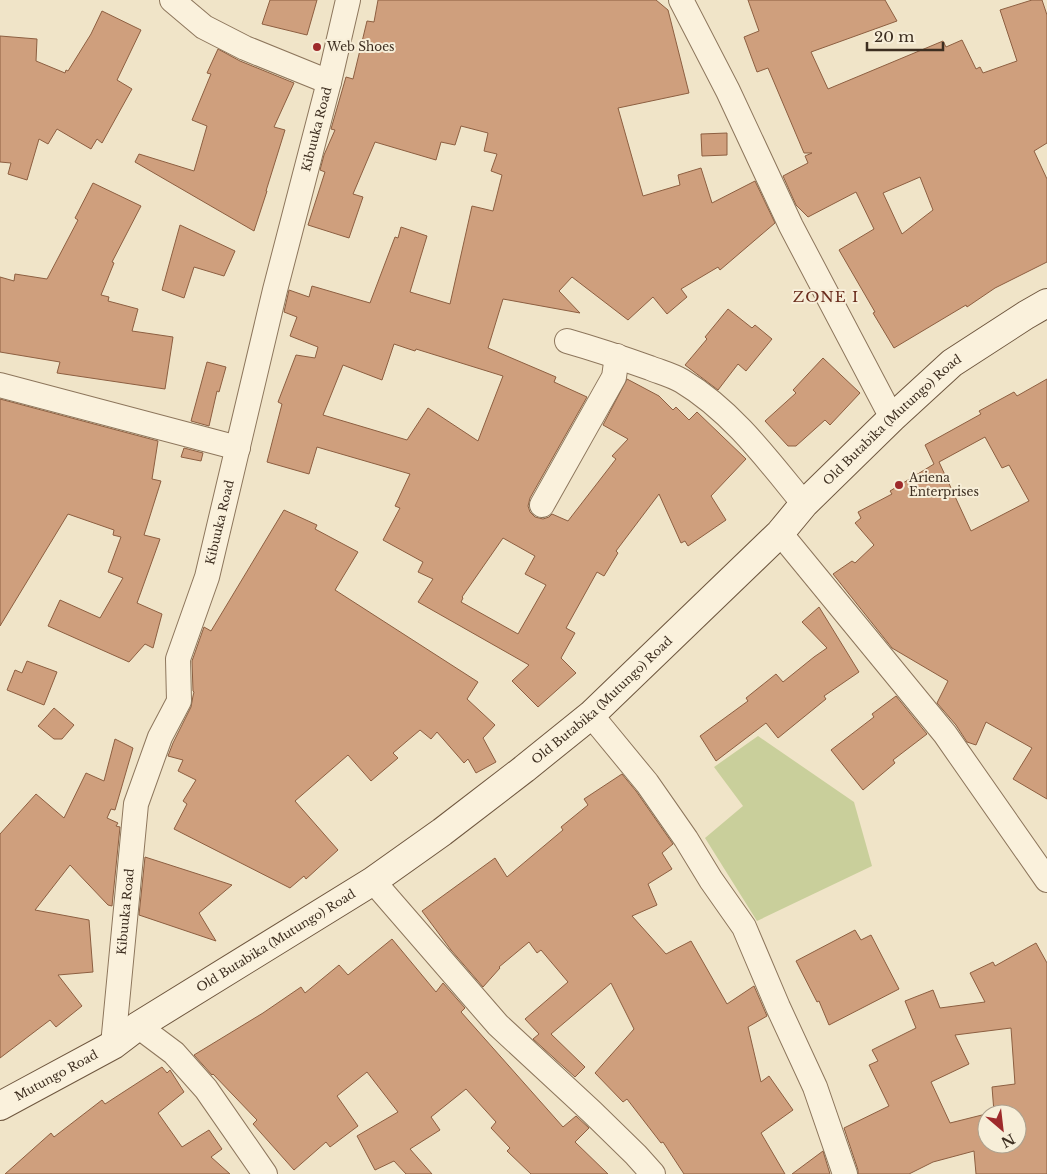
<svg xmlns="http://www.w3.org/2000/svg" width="1047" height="1174" font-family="'Libre Baskerville',serif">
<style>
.green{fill:#c9cf9b}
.building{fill:#cf9f7d;stroke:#8d5f41;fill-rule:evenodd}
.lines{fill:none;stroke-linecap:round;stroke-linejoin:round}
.minor-casing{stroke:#8d765c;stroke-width:26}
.secondary-casing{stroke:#6f573f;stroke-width:30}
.minor{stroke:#faf1dc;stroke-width:24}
.secondary{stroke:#faf1dc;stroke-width:28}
.poi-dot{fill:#9e2a2b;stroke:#f7eed8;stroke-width:2}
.labels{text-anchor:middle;stroke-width:4;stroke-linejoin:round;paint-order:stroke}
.poi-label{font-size:12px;fill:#3d2e20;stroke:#f7eed8;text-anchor:start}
.street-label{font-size:12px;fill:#3d2e20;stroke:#f7eed8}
.quarter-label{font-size:15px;letter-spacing:1px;fill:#6b2e1e;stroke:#f7eed8}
</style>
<rect width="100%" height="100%" fill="#f0e4c8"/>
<path class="green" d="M 758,736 L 854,802 L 872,866 L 757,921 L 705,838 L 743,806 L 714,767 Z"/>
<path class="building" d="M 270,0 L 317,0 L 307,35 L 262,24 Z
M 378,0 L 656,0 L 668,10 L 689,93 L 618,108 L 643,196 L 680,185 L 678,175 L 701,168 L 712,203 L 755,181 L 775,223 L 720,270 L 718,267 L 681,289 L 687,297 L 667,314 L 653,297 L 628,320 L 572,277 L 559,291 L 580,313 L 503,299 L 488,348 L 556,377 L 554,382 L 587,397 L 530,498 L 528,506 L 530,512 L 535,517 L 543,519 L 549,517 L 552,514 L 568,521 L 616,459 L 612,456 L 628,439 L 603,425 L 627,379 L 659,396 L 673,410 L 676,407 L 689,420 L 697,412 L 746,459 L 711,496 L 726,520 L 688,546 L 685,541 L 681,543 L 659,494 L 616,551 L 618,553 L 604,576 L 597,572 L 566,628 L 575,633 L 561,658 L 576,673 L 538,707 L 512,681 L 529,665 L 418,602 L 433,579 L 418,572 L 423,562 L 383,540 L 400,508 L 395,506 L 410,474 L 317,447 L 309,474 L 267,462 L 282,404 L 278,402 L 296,355 L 315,358 L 318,347 L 290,336 L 297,317 L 284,312 L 289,290 L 309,297 L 312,286 L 370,303 L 395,237 L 398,238 L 401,227 L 427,236 L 410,292 L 450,304 L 472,206 L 493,211 L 502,175 L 491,171 L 497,154 L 484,151 L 488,133 L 461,126 L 455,145 L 441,142 L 436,160 L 375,142 L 353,194 L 363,197 L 349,238 L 308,225 L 325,172 L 320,170 L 324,155 L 335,130 L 331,129 L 346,77 L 353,79 L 367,21 L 374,22 ZM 394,344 L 415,351 L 416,349 L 503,376 L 478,441 L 428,408 L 407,440 L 323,415 L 343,365 L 382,380 ZM 503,538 L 535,556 L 525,574 L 546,585 L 518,634 L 461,602 L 463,598 L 462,597 Z
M 748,0 L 885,0 L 897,21 L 811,52 L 828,89 L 943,41 L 946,47 L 962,40 L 976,69 L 980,67 L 983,73 L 1017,61 L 1000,10 L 1032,0 L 1042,0 L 1047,15 L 1047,143 L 1034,151 L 1047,179 L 1047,262 L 995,288 L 967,307 L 966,305 L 894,348 L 873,313 L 875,312 L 839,250 L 874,229 L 856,192 L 808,217 L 796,205 L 783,176 L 808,163 L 805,156 L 812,153 L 804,153 L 768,68 L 757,72 L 744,37 L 759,31 ZM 920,177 L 933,210 L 902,234 L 883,193 Z
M 102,11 L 141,30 L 117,80 L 132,89 L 102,143 L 97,139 L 91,149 L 57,129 L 48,144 L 39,139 L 27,180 L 8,174 L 11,163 L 0,162 L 0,36 L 37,39 L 36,61 L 65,73 L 66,70 L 68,71 L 91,34 Z
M 218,49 L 240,61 L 294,83 L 274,127 L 285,130 L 266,191 L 267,191 L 254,231 L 135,162 L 139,154 L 194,171 L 207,126 L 192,120 L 211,74 L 207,73 Z
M 727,133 L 727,155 L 702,156 L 701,134 Z
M 93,183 L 141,206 L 112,262 L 114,263 L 101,295 L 109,297 L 108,301 L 138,309 L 132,331 L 173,337 L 165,389 L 57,373 L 60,362 L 0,352 L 0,277 L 14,281 L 15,274 L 47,279 L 78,220 L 75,218 Z
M 180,225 L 235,251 L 224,276 L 194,267 L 184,298 L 162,290 Z
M 728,309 L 752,328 L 755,325 L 772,339 L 746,371 L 738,364 L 718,390 L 685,365 L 707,339 L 705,337 Z
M 823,358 L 860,393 L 830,425 L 825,420 L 796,446 L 788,446 L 765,421 L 796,393 L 793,390 Z
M 207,362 L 226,367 L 219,392 L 217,391 L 209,426 L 191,421 Z
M 1047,379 L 1047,799 L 1013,779 L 1032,748 L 986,722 L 976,745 L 967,742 L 956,725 L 937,703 L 948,681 L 892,648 L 833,574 L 852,561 L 855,563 L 874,545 L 855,523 L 861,518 L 858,512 L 892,494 L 890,491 L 934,464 L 925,445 L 981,414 L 979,411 L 1014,392 L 1017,396 ZM 985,437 L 1002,468 L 1009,465 L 1029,501 L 971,531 L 939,462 Z
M 0,399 L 158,441 L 152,479 L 161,481 L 144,535 L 160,539 L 137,603 L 162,614 L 153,648 L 145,644 L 129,662 L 48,626 L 60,600 L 100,618 L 123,578 L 108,572 L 121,537 L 113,535 L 114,530 L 68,514 L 0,626 Z
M 184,448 L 203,453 L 201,461 L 181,457 Z
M 284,510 L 317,525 L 315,529 L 358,552 L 335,590 L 478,682 L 467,699 L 495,725 L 483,738 L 496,762 L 476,773 L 468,759 L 464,763 L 437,732 L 431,739 L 420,730 L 393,753 L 398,758 L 371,781 L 348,755 L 295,801 L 338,850 L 306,879 L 304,876 L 290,888 L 174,829 L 187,804 L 183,801 L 196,780 L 178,771 L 183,760 L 168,756 L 173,743 L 191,707 L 193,696 L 194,692 L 193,691 L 192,661 L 204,627 L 211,631 Z
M 819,607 L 859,672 L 824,696 L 826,699 L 778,738 L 766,723 L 716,761 L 700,736 L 748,701 L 746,698 L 776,674 L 783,682 L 814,657 L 827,648 L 802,622 Z
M 27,661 L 57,672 L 44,705 L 7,690 L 15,670 L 22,673 Z
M 896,696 L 927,734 L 893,760 L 895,763 L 863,790 L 831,750 L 874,717 L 872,714 Z
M 54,708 L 74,725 L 62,739 L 54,739 L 38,726 Z
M 115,739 L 133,748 L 115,810 L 111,809 L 107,818 L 118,823 L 116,826 L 120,827 L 112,906 L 108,905 L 70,865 L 35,910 L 89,920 L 93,972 L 58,975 L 82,1006 L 56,1027 L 50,1020 L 0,1058 L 0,834 L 36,794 L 64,818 L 86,773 L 104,781 Z
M 622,774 L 636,791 L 673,844 L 662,853 L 672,869 L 648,884 L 657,905 L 632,916 L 666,954 L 691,941 L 727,1004 L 754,986 L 767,1016 L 748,1027 L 761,1082 L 769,1076 L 793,1110 L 761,1133 L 785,1174 L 684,1174 L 663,1142 L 661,1143 L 627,1099 L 623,1102 L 595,1073 L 634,1029 L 611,983 L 551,1034 L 585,1067 L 575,1077 L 533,1039 L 539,1034 L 525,1019 L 568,982 L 541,950 L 537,953 L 529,942 L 499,967 L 500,968 L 483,987 L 451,950 L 422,911 L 495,858 L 507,877 L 563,830 L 561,827 L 588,805 L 584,799 Z
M 145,857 L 232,885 L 199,913 L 216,941 L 139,915 Z
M 855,930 L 861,940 L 871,935 L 899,989 L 829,1025 L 819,1001 L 817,1002 L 796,961 Z
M 392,939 L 436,992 L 443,983 L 465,1008 L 461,1012 L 563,1127 L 576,1116 L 589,1128 L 575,1142 L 608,1174 L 531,1174 L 507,1151 L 510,1148 L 491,1128 L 496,1122 L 466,1089 L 431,1117 L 440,1130 L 410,1149 L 432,1174 L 406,1174 L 394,1161 L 375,1170 L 357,1136 L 398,1112 L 367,1072 L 337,1096 L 358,1126 L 330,1147 L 326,1142 L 294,1170 L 253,1124 L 257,1120 L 213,1074 L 212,1075 L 194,1055 L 263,1013 L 301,987 L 305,993 L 339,965 L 348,975 Z
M 1036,943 L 1047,963 L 1047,1174 L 976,1174 L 974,1151 L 933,1162 L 909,1174 L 858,1174 L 858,1170 L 844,1128 L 889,1106 L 869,1065 L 878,1061 L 872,1050 L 916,1028 L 905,1001 L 933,990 L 940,1008 L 985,1002 L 970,973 L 993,962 L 995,966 ZM 1011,1028 L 1015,1084 L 992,1087 L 994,1112 L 950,1123 L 931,1082 L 969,1064 L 955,1035 ZM 987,1114 L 1017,1114 L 1017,1144 L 987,1144 Z
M 162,1067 L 167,1073 L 170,1070 L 184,1092 L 158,1113 L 182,1147 L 209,1130 L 222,1149 L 211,1157 L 230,1174 L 5,1174 L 51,1133 L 54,1137 L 102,1100 L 105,1104 Z
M 823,1151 L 830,1174 L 792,1174 Z"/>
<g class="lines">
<defs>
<g id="minor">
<path d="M 172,0 L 204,27 L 245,48 L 329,82"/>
<path d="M 681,0 L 728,91 L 791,226 L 892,418"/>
<path d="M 567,341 C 595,349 622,358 650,368 C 660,372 672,375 682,381 C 732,411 768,460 804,504"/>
<path d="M 0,385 L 238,448"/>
<path d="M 542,505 L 614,377 L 617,356"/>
<path d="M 780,533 L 945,734 L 1047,880"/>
<path d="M 591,715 L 647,783 L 686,839 L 711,880 L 744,927 L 778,1007 L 815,1087 L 845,1174"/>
<path d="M 373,881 L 498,1025 L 592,1112 L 636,1155 L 653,1174"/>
<path d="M 138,1026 L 174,1053 L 206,1089 L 265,1174"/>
<path id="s1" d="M 113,1045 L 136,804 L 160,737 L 179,701 L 178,659 L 207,577 L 275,290 L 329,82 L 348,0"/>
</g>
<g id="secondary">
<path id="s2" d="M 0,1106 L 113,1045 L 138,1026 L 373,881 L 442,832 L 524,769 L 591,715 L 780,533 L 804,504 L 892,418 L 952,363 L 1026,315 L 1047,303"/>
</g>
</defs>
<use href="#minor" class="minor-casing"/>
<use href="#secondary" class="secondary-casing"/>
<use href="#minor" class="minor"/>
<use href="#secondary" class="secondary"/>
</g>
<g class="poi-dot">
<circle cx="317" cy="47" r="5"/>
<circle cx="899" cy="485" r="5"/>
</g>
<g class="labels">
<g class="poi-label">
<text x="327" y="51">Web Shoes</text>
<text x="909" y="482">Ariena<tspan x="909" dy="14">Enterprises</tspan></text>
</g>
<g class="street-label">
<text dy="4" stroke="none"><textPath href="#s1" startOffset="944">Kibuuka Road</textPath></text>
<text dy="4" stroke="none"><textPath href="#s2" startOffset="1132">Old Butabika (Mutungo) Road</textPath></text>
<text dy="4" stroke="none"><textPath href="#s1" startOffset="539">Kibuuka Road</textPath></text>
<text dy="4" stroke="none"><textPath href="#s2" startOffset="728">Old Butabika (Mutungo) Road</textPath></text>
<text dy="4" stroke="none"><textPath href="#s1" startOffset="134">Kibuuka Road</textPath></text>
<text dy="4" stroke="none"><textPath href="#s2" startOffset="322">Old Butabika (Mutungo) Road</textPath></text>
<text dy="4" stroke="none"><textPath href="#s2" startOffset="64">Mutungo Road</textPath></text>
</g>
<g class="quarter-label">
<text x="826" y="302">ZONE I</text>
</g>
</g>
<g transform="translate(1002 1129) rotate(152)"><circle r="24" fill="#f7eed8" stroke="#ada18e"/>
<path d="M0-4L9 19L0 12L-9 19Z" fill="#9e2a2b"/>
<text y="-8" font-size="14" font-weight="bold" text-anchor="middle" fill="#3d2e20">N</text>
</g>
<path d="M867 42v8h76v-8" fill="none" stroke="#3d2e20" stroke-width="2.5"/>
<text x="874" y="42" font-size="15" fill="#3d2e20" stroke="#f7eed8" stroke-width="4" paint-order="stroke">20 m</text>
</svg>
